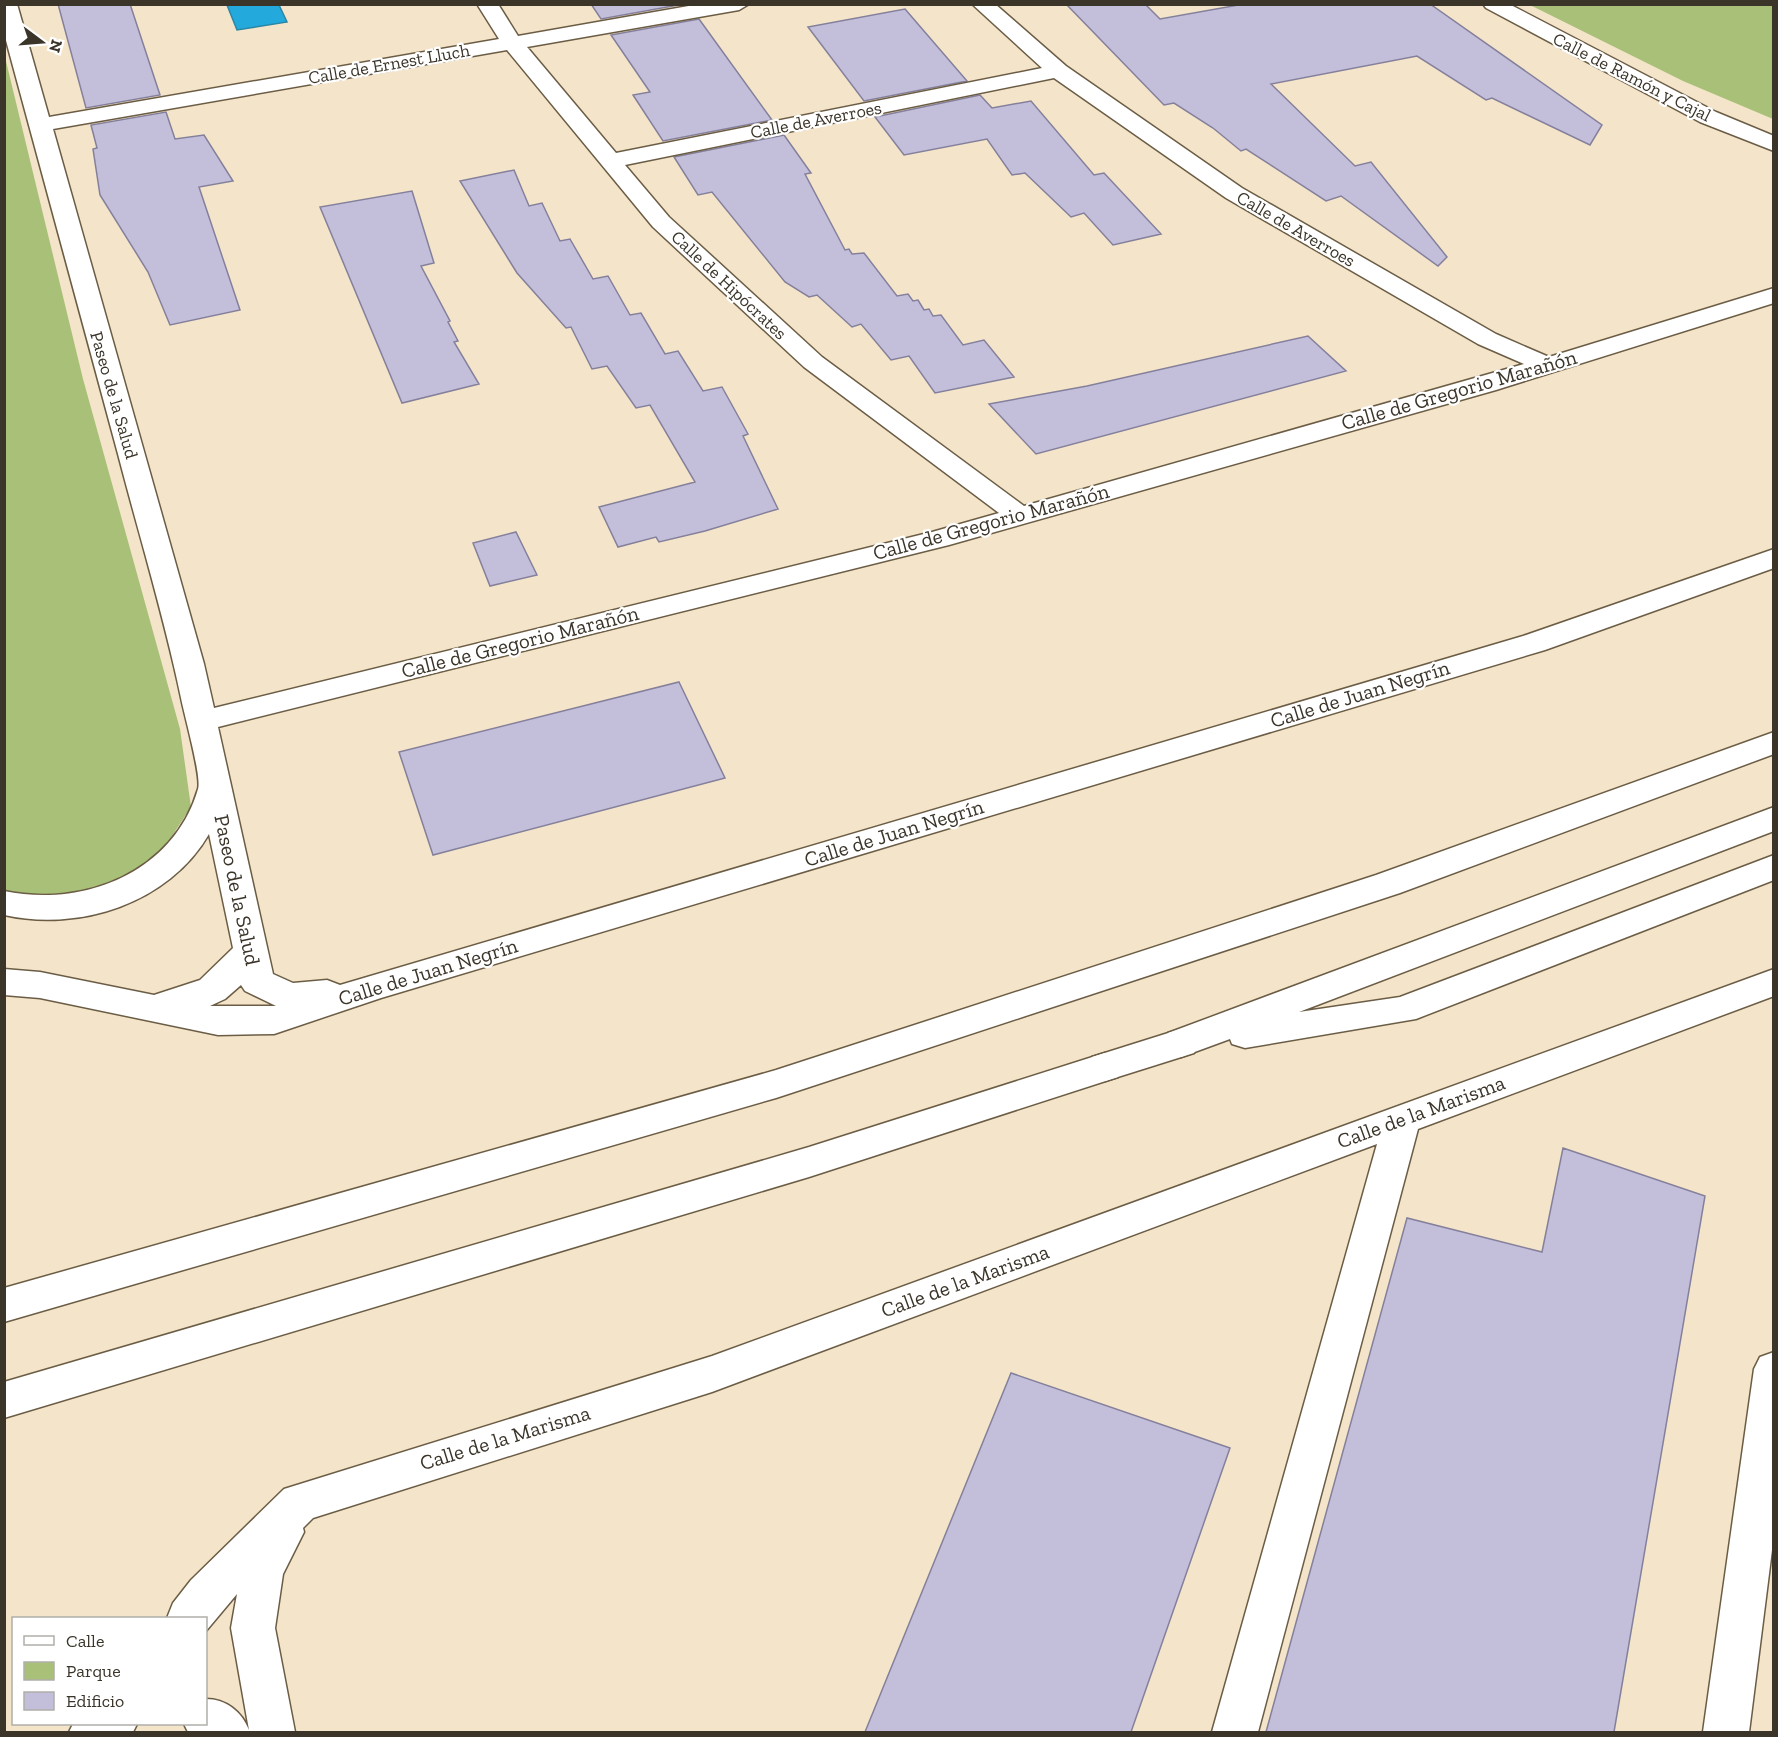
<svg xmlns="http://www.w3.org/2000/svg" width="1778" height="1737" font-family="'Zilla Slab',serif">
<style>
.green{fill:#a8c077}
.water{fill:#24a9dc;stroke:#2b86a6;stroke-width:1.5}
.building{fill:#c3bfdb;stroke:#84809b;stroke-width:1.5}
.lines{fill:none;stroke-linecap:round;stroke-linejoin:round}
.minor-casing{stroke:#6b5d45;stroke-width:3}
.major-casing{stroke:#6b5d45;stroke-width:3}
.highway-casing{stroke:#6b5d45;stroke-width:3}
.minor{fill:#fff;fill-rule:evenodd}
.major{fill:#fff;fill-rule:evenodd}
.highway{fill:#fff;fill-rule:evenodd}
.labels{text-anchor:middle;stroke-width:4.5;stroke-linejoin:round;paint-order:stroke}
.far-street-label{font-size:18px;fill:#3a3429;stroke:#fff}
.street-label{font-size:21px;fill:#3a3429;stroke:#fff}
</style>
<rect width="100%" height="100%" fill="#f4e4c9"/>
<path class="green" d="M 1530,5 L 1773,5 L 1773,119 L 1683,81 Z
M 4,53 L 83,379 L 180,729 L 191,807 L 158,857 L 122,880 L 57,903 L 5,895 Z"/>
<path class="water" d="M 227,5 L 279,5 L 287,22 L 237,30 Z"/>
<path class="building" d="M 58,4 L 130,4 L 160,95 L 86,108 Z
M 591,4 L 684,4 L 601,19 Z
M 1066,4 L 1145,4 L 1160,19 L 1244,4 L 1430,4 L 1602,125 L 1590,145 L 1492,98 L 1486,100 L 1417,56 L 1271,84 L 1355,166 L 1371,162 L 1447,257 L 1438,266 L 1341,196 L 1326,201 L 1246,149 L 1241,151 L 1213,128 L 1174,103 L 1164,105 Z
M 905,9 L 967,81 L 864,101 L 808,27 Z
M 699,19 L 772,120 L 663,141 L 633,95 L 650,92 L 611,35 Z
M 980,95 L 992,108 L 1031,101 L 1094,175 L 1104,173 L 1161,234 L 1113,245 L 1084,213 L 1071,217 L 1025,173 L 1012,175 L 987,139 L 904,155 L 875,117 Z
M 166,112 L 175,139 L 204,135 L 233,181 L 199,187 L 240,310 L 170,325 L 148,272 L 100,195 L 93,149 L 97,148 L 91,125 Z
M 784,135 L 811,173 L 805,174 L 845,250 L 849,249 L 852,254 L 864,253 L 897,296 L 908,294 L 913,301 L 918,300 L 924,310 L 929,309 L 933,316 L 941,315 L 963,345 L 984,340 L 1014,377 L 935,393 L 909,356 L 891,360 L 861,324 L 852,327 L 817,295 L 809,297 L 785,282 L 712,192 L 698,195 L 674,157 Z
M 514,170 L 529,206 L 542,203 L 560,241 L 570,239 L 593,279 L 608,276 L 630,315 L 641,313 L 665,354 L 678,351 L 703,391 L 722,387 L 748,434 L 743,436 L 778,509 L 705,531 L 659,542 L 656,537 L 618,547 L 599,507 L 695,482 L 650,405 L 636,408 L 607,366 L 592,369 L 571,327 L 566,328 L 517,273 L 460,181 Z
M 412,191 L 434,263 L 421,266 L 450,321 L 448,322 L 458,341 L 454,342 L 479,384 L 402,403 L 320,207 Z
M 1308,336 L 1346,371 L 1036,454 L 989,404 L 1087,386 Z
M 516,532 L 537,575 L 490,586 L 473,543 Z
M 679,682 L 725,778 L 433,855 L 399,752 Z
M 1563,1148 L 1705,1196 L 1614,1732 L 1266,1732 L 1407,1218 L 1542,1252 Z
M 1011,1373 L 1230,1448 L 1131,1732 L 865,1732 Z"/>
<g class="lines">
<defs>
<path id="minor" d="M 4,4 L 17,4 L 49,117 L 499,39 L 477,4 L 498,4 L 518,36 L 700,4 L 749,4 L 739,10 L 527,47 L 616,153 L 1042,68 L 972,4 L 995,4 L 1066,66 L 1242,188 L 1496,334 L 1549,357 L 1774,288 L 1774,303 L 1496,390 L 949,545 L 218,727 L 273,974 L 293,983 L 327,980 L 340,985 L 1523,636 L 1774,549 L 1774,568 L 1545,650 L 381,998 L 274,1034 L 218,1035 L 40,998 L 4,995 L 4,969 L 40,972 L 154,995 L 200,980 L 233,948 L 209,834 C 169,903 80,932 4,915 L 4,891 C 84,908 174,872 198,789 C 202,777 184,714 181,698 C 164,616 139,535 118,454 C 80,313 42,173 4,33 ZM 507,50 L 653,227 L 804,367 L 999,513 L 932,532 L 214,708 L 204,664 L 53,129 ZM 1054,78 L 1226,198 L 1478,344 L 1524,364 L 1024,506 L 822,357 L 669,217 L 625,165 ZM 241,985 L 245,991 L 276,1006 L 210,1006 L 225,999 Z
M 1483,4 L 1509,4 L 1716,112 L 1774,136 L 1774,151 L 1700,122 L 1486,8 Z
M 1774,969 L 1774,996 L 1418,1129 L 1258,1732 L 1212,1732 L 1377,1144 L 712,1392 L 313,1518 L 303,1528 L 304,1532 L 283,1574 L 275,1628 L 295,1732 L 188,1732 L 184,1724 L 206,1724 L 206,1699 C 226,1699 242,1712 249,1730 L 231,1628 L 237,1594 L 206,1631 L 206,1618 L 167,1618 L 173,1603 L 191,1580 L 284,1489 L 712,1356 Z
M 1774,1352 L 1774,1534 L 1749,1732 L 1703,1732 L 1754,1369 L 1760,1357 Z
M 73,1724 L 137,1724 L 133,1732 L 69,1732 Z"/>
<path id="major" d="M 1181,1029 L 1194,1033 L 1199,1043 L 1194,1053 L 1105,1081 L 1092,1077 L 1087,1067 L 1092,1057 Z"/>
<path id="highway" d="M 1774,732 L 1774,754 L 1400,893 L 776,1098 L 4,1322 L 4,1288 L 776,1070 L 1376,875 Z
M 1774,807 L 1774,831 L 1299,1012 L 1400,997 L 1774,855 L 1774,880 L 1416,1019 L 1245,1048 L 1232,1044 L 1230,1039 L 1181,1057 L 1168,1053 L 1163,1043 L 1168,1033 Z
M 1105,1053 L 1118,1057 L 1123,1067 L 1118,1077 L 809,1177 L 4,1418 L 4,1382 L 809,1147 Z"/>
</defs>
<use href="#minor" class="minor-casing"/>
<use href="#major" class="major-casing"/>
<use href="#highway" class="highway-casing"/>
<use href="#minor" class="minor"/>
<use href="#major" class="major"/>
<use href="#highway" class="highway"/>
</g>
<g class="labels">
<g class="far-street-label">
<text transform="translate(389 64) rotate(-10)" y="6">Calle de Ernest Lluch</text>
<text transform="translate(1632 77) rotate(27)" y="6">Calle de Ramón y Cajal</text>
<text transform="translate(816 120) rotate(-11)" y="6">Calle de Averroes</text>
<text transform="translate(1296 229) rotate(30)" y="6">Calle de Averroes</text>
<text transform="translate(729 285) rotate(43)" y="6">Calle de Hipócrates</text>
<text transform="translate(114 395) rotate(74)" y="6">Paseo de la Salud</text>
</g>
<g class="street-label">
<text transform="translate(1459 390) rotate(-16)" y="7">Calle de Gregorio Marañón</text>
<text transform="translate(991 522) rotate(-15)" y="7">Calle de Gregorio Marañón</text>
<text transform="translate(520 642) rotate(-14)" y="7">Calle de Gregorio Marañón</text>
<text transform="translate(1360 694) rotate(-17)" y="7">Calle de Juan Negrín</text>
<text transform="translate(894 833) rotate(-17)" y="7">Calle de Juan Negrín</text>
<text transform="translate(237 890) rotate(78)" y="7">Paseo de la Salud</text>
<text transform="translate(428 972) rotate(-17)" y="7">Calle de Juan Negrín</text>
<text transform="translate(1421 1112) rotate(-20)" y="7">Calle de la Marisma</text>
<text transform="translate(965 1281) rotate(-20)" y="7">Calle de la Marisma</text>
<text transform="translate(505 1438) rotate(-17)" y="7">Calle de la Marisma</text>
</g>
</g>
<rect width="1778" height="1737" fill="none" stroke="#3a3429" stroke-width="12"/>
<rect x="12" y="1617" width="195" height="108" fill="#ffffff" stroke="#b0aea9" stroke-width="1.5"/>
<rect x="24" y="1636" width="30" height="9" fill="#ffffff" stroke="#b0aea9" stroke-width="1.5"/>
<text x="66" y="1647" font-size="18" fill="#3a3429">Calle</text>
<rect x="24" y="1662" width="30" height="18" fill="#a8c077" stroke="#b0aea9" stroke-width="1.5"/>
<text x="66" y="1677" font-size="18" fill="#3a3429">Parque</text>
<rect x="24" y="1692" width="30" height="18" fill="#c3bfdb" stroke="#b0aea9" stroke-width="1.5"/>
<text x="66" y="1707" font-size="18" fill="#3a3429">Edificio</text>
<g transform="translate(42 42) rotate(106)" stroke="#ffffff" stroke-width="4.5" paint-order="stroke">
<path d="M0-4.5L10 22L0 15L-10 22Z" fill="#3a3429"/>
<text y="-9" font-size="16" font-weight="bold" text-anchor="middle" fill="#3a3429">N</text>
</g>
</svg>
